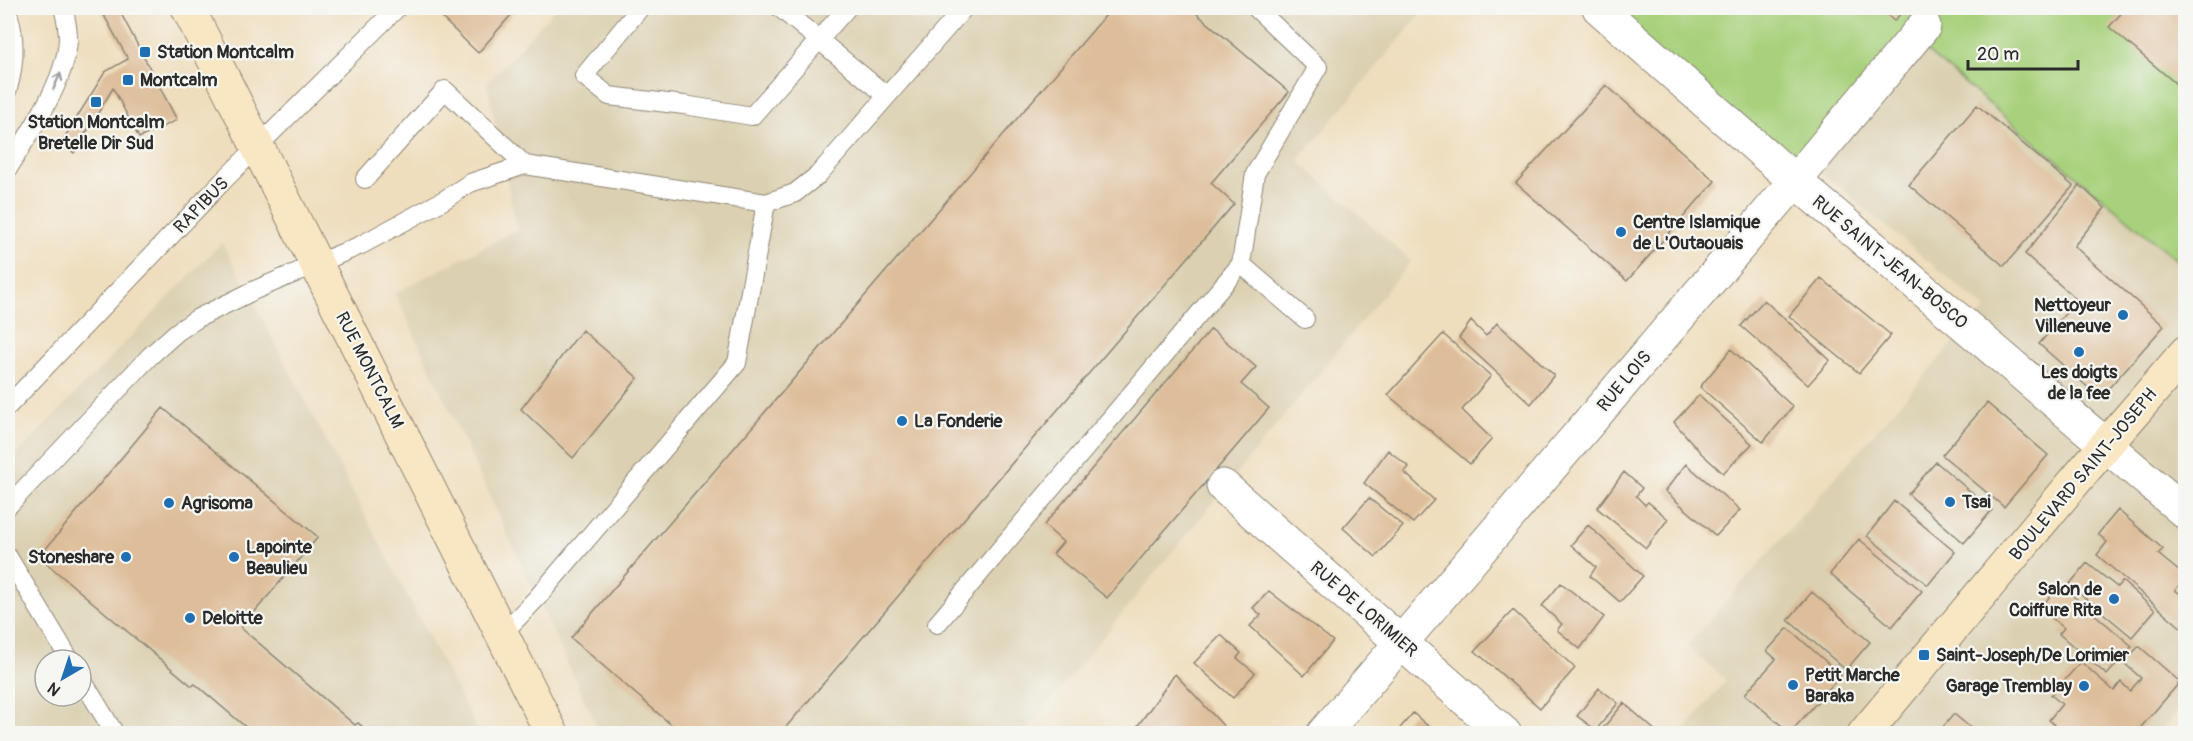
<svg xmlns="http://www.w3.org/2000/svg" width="2193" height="741" font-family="Pangolin,sans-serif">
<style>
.built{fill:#dbd0b1;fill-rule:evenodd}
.green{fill:#a7d17c;stroke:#697e54;stroke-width:1.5}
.building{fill:#debe9a}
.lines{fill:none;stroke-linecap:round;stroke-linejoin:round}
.lane-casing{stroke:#8d8474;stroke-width:20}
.street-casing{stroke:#8d8474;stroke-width:35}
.secondary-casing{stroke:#8d8474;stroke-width:35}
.lane{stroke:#fff;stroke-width:18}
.street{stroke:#fff;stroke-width:33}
.secondary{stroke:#f9e7c3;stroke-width:33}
.oneway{stroke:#a0a0a0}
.poi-dot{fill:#1f6fb2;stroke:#f6f6f2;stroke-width:2}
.labels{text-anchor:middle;stroke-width:4.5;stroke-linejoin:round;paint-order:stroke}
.poi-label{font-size:18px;font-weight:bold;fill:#2b2b2b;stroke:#f6f6f2;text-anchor:start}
.street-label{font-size:18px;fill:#2b2b2b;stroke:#f6f6f2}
</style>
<rect width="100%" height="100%" fill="#f6f6f2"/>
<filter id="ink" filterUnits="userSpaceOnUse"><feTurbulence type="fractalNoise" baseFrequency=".0167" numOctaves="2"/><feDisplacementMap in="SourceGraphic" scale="12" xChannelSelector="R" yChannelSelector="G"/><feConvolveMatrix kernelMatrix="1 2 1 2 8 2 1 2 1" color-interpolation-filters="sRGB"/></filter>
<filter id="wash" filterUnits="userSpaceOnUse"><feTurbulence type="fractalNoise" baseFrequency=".008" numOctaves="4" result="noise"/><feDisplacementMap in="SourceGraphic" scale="24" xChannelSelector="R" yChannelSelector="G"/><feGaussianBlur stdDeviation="1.35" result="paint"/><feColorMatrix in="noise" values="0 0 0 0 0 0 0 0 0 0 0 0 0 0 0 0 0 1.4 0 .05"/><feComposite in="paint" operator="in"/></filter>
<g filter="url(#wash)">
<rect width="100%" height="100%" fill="#efdebe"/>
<path class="built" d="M 556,8 L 1426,8 L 1298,161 L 1411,261 L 1024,733 L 600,733 L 395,293 L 517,230 L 487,84 Z
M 1913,40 L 2185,267 L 2186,678 L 2181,708 L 2159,733 L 1681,734 L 1726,680 L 1687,646 L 1948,349 L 1986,309 L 1810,163 Z
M 222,242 L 479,733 L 8,733 L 8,464 ZM 45,660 L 81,660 L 81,696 L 45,696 Z"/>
<path class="green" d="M 1599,8 L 2185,8 L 2185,267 L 1913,40 L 1795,181 Z"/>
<g id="blocks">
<path class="building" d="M 100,8 L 118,8 L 177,120 L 139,138 L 113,88 L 74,153 L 61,143 L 105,72 L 128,59 Z
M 453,8 L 517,8 L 478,53 L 443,19 Z
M 1112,8 L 1190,8 L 1289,92 L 1211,183 L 1234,204 L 780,734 L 682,734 L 571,638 Z
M 1879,8 L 1906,8 L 1894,21 Z
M 2126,8 L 2186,8 L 2186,96 L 2180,92 L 2182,89 L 2109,27 Z
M 1606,85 L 1715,181 L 1627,281 L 1516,183 Z
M 1977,105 L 2073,186 L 2004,266 L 1909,185 Z
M 2080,185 L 2105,208 L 2074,246 L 2164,326 L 2100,398 L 2039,344 L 2077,300 L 2025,254 Z
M 1821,278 L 1891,335 L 1859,373 L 1789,316 Z
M 1764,300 L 1830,360 L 1808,385 L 1741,326 Z
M 1471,321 L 1486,336 L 1497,323 L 1554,375 L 1531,404 L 1459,338 Z
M 1211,329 L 1256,367 L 1241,384 L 1269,408 L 1107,598 L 1053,554 L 1063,542 L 1044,525 Z
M 582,330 L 638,378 L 573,458 L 521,409 Z
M 1443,334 L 1491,376 L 1462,410 L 1492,439 L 1470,464 L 1388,395 Z
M 1731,349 L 1793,407 L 1763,442 L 1700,387 Z
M 1699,395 L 1752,444 L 1723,473 L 1701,453 L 1674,422 Z
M 1987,403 L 2048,455 L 2004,507 L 1942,455 Z
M 163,408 L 318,537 L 241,628 L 355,725 L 358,723 L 371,734 L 254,734 L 195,684 L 192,686 L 39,557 Z
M 1388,450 L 1409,467 L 1404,472 L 1434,500 L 1413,523 L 1364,483 Z
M 1936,462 L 1992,510 L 1964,543 L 1908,494 Z
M 1686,464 L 1740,510 L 1716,536 L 1665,491 Z
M 1624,472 L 1642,488 L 1636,496 L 1645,505 L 1648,502 L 1668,519 L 1646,548 L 1597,508 Z
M 1369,498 L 1403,526 L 1376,557 L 1343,528 Z
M 1894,501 L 1955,552 L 1928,585 L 1867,536 Z
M 2118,510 L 2163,549 L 2158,554 L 2186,577 L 2175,590 L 2186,598 L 2186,639 L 2181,634 L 2184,630 L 2097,555 L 2107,542 L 2098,534 Z
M 1588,525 L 1643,576 L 1620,602 L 1590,576 L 1596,567 L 1571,545 Z
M 1859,539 L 1922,591 L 1892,627 L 1830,574 Z
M 2087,563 L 2117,587 L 2122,581 L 2155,610 L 2132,637 L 2069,585 Z
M 1561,583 L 1604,617 L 1580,649 L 1557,630 L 1562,624 L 1542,606 Z
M 2060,585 L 2132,646 L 2107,675 L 2059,634 L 2064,628 L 2040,608 Z
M 1269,591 L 1333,641 L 1304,676 L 1250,626 L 1261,615 L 1253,608 Z
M 1812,592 L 1870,642 L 1846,670 L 1788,620 Z
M 1513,610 L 1575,668 L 1540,708 L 1475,651 Z
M 1788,628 L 1841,675 L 1790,733 L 1745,694 L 1776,659 L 1767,651 Z
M 1221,635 L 1241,653 L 1237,658 L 1255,673 L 1233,698 L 1194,663 Z
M 2139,646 L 2180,682 L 2135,734 L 2065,734 L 2049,720 L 2062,704 L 2051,695 L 2081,662 L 2114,691 L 2121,682 L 2130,691 L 2141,678 L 2124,663 Z
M 1175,674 L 1231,734 L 1137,734 L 1134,731 Z
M 1599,688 L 1618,703 L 1596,730 L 1577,716 Z
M 1624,703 L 1659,734 L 1598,734 Z
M 1413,713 L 1437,734 L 1395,734 Z
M 1954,714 L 1978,734 L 1937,734 Z"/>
</g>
</g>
<g filter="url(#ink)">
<use href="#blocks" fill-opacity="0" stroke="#8d8474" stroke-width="1.5"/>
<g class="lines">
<defs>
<path id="lane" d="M 640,8 L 584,76 L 609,96 L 684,105 L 752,116 L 847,8
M 780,8 L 887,96
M 8,13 C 16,38 15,63 8,89
M 8,169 C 29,132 66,83 68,39 C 68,29 66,18 63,8
M 365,179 L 445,90 L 525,165
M 1241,264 L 1305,319
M 8,406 L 223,181 L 397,8
M 8,506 L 150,356 L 177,332 L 198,318 L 255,290 L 361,245 L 444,200 L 470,183 L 525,165 L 766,203 L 795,193 L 818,175 L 964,8
M 8,557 L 70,660
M 937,624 L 1241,264 L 1255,174 L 1318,67 L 1256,8
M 502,634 L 536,599 L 737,363 L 766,203
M 81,678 L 115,734"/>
<path id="street" d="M 1599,8 L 1795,181 L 2186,513
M 1223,486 L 1505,734
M 1323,734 L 1795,181 L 1924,26"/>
<path id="secondary" d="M 188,8 L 552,734
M 1864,734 L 2086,468 L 2186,352"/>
</defs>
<use href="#lane" class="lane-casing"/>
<use href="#street" class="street-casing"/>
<use href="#secondary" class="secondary-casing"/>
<use href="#lane" class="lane"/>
<use href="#street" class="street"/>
<use href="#secondary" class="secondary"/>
</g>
<defs><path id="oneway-shaft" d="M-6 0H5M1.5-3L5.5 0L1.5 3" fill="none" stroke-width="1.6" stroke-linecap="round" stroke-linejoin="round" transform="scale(1.5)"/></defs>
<use class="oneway" href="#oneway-shaft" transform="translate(57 81) rotate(-67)"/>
</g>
<g class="poi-dot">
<rect x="139" y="46" width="12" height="12" rx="3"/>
<rect x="122" y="74" width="12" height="12" rx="3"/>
<rect x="90" y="96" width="12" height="12" rx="3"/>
<circle cx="1621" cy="232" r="6"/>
<circle cx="2123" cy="315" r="6"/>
<circle cx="2079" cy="352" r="6"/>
<circle cx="902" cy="421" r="6"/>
<circle cx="1950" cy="502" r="6"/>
<circle cx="169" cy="503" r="6"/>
<circle cx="126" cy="557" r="6"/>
<circle cx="234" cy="557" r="6"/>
<circle cx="2114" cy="599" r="6"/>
<circle cx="190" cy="618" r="6"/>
<rect x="1918" y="649" width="12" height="12" rx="3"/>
<circle cx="1793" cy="685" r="6"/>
<circle cx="2084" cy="686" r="6"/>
</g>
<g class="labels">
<g class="poi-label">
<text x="157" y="58">Station Montcalm</text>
<text x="140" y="86">Montcalm</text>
<text x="96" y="128" text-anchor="middle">Station Montcalm<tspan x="96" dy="21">Bretelle Dir Sud</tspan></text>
<text x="1633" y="228">Centre Islamique<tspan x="1633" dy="21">de L'Outaouais</tspan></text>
<text x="2111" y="311" text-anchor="end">Nettoyeur<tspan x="2111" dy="21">Villeneuve</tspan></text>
<text x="2079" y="378" text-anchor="middle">Les doigts<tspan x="2079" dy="21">de la fee</tspan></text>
<text x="914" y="427">La Fonderie</text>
<text x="1962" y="508">Tsai</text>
<text x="181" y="509">Agrisoma</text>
<text x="246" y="553">Lapointe<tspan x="246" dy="21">Beaulieu</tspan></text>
<text x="114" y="563" text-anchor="end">Stoneshare</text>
<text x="2102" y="595" text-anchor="end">Salon de<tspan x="2102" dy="21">Coiffure Rita</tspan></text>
<text x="202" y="624">Deloitte</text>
<text x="1936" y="661">Saint-Joseph/De Lorimier</text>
<text x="1805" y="681">Petit Marche<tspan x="1805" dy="21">Baraka</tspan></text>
<text x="2072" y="692" text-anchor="end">Garage Tremblay</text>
</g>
<g class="street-label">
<text transform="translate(201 205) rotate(-46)" y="6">RAPIBUS</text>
<text transform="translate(1890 262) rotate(40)" y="6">RUE SAINT-JEAN-BOSCO</text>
<text transform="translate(370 370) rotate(63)" y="6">RUE MONTCALM</text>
<text transform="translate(1624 381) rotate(-50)" y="6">RUE LOIS</text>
<text transform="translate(2083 474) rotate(-50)" y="6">BOULEVARD SAINT-JOSEPH</text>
<text transform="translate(1364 609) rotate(41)" y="6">RUE DE LORIMIER</text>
</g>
</g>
<rect width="2193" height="741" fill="none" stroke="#f6f6f2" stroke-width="30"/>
<g transform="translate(63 678) rotate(219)"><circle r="28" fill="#f6f6f2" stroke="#a5a5a2" stroke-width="1.5"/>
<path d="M0-4.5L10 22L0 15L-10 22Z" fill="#1f6fb2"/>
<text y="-9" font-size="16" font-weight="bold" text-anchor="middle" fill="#2b2b2b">N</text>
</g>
<path d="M1968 60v9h110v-9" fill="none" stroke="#2b2b2b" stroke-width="3"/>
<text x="1977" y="60" font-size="18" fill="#2b2b2b" stroke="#f6f6f2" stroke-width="4.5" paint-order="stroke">20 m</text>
</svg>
